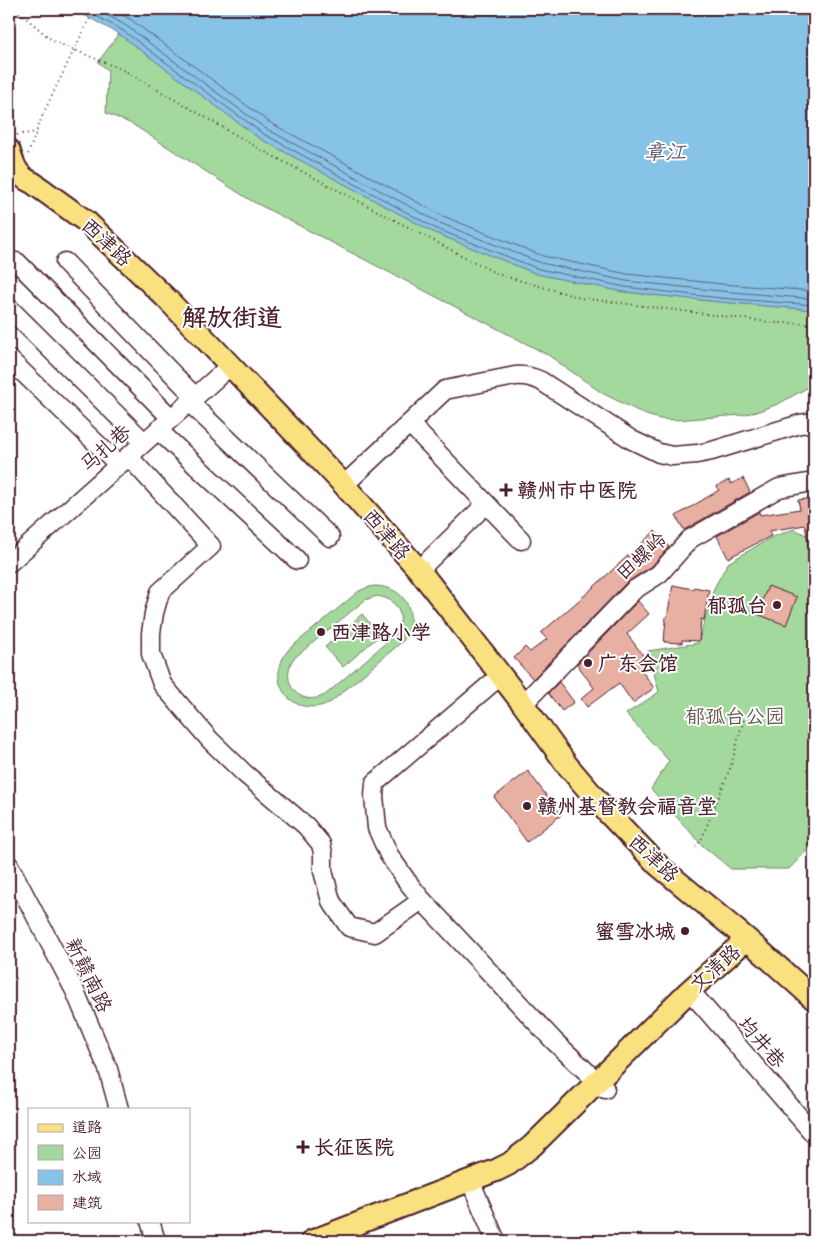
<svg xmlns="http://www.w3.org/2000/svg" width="823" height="1250" font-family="Caveat,'LXGW WenKai TC',sans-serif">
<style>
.green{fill:#a3d99d;stroke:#767c64;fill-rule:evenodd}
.water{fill:#87c3e7;stroke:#6f819c}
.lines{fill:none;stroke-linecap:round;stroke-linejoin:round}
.shore{stroke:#626176;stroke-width:1}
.building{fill:#e8afa3;stroke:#4a1f2b}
.minor-casing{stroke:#4a1f2b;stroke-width:21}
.major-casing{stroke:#4a1f2b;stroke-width:25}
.path{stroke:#4a1f2b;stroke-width:2;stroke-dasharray:1 4;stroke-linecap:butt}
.minor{stroke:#fff;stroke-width:18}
.major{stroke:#fae180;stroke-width:21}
.path-bridge{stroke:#4a1f2b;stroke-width:2;stroke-dasharray:1 4;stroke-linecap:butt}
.poi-dot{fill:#4a1f2b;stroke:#fff;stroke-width:2}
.labels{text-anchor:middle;stroke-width:4;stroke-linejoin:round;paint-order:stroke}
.street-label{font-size:20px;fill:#4a1f2b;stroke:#fff}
.poi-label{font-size:20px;font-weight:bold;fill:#4a1f2b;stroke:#fff;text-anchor:start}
.park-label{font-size:20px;fill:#65574d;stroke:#fff}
.water-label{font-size:21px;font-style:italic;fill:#5f586d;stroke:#fff}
.district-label{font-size:25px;font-weight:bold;fill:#4a1f2b;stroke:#fff}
</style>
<rect width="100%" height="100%" fill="#fff"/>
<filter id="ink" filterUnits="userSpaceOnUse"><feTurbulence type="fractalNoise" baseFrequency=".02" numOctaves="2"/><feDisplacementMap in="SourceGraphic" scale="10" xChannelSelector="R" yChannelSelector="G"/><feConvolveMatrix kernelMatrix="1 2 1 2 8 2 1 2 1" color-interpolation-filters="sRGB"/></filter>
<g filter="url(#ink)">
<path class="green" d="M 119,34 L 259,138 L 435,233 L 537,274 L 624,292 L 720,302 L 814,310 L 814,384 L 778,404 L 759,411 L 742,415 L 675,420 L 660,419 L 646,415 L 602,393 L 548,355 L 250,200 L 132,124 L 106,113 L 108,70 L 98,62 Z
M 794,529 L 814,539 L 814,843 L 789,869 L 731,869 L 703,846 L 651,789 L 669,761 L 626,714 L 659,692 L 648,651 L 698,643 L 714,588 L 728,563 L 772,537 Z
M 374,586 C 406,586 420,614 403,641 L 331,702 C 293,721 262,681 289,649 L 359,591 L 366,588 ZM 377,596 C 398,599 406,616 396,634 L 325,695 C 300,708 279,683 293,659 L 365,600 Z
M 362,614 L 380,635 L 343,667 L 325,647 Z"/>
<path class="water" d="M 73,9 L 814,9 L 814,310 L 720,302 L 624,292 L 537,274 L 435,233 L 259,138 L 119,34 Z"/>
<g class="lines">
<path class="shore" d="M 83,9 L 122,30 L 262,133 L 437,229 L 539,269 L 625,287 L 720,298 L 814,305
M 96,9 L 125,25 L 265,128 L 440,223 L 541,263 L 626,281 L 721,291 L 814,299
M 111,9 L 130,19 L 269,122 L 443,216 L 543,256 L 627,274 L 722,284 L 814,291"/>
</g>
<path class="building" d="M 743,478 L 750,492 L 684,530 L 676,516 L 719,490 L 717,486 L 729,480 L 731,484 Z
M 814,498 L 814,549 L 809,549 L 805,525 L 769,531 L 771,536 L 728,558 L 717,536 L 759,512 L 760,515 L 800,509 L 798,500 Z
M 655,531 L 669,547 L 652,566 L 626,583 L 533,679 L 514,658 L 525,647 L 530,652 L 547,639 L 541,633 L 585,595 Z
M 673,585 L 693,589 L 694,587 L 709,590 L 704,620 L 701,619 L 699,641 L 682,640 L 682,643 L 664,642 L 666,617 L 667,617 Z
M 768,586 L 797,597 L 786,625 L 757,614 Z
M 638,601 L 649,614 L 627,634 L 648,662 L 640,668 L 654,688 L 633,703 L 619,683 L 587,707 L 581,699 L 594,688 L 577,664 Z
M 559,682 L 574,702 L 562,711 L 548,693 Z
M 528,771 L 561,815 L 527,842 L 494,797 Z"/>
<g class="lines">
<defs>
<path id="minor" d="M 17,262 L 171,418
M 65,262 L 195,397
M 9,308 L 144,442
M 9,359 L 119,465
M 189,402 L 330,537
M 410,424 L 521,540
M 158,430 L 297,560
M 128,456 L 211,546 L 160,592 L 154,613 L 151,633 L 151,654 L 162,684 L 210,740 L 244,773 L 306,826 L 321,844 L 323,853 L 323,871 L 331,901 L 349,927 L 375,933 L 422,900
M 344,485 L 445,390 L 515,376 C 525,375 532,377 541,381 L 632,440 L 659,453 L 672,456 L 697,454 L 712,451 L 800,424 L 814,422
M 9,563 L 231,365
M 419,570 L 486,504
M 500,676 L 375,783 L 374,796 L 377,828 L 389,855 L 406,880 L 422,900 L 554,1041 L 605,1089
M 523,704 L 634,590 L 659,574 L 690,539 L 779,488 L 807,483 L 814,485
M 9,865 L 75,991 L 108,1069 L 119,1109
M 697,999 L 814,1134
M 470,1180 L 496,1241
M 150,1221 L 156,1241"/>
<path id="major" d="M 9,150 C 14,166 17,176 33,183 L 87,222 L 167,299 L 344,485 L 419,570 L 523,704 L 567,765 L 607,812 L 659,866 L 747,939 L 814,999
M 312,1241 L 497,1170 L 509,1164 L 532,1146 L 689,991 L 747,939"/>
</defs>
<use href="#minor" class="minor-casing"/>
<use href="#major" class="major-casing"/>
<path class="path" d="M 15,9 L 53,41 L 125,71 L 269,154 L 497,274 L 581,298 L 776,323 L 814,323
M 9,116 L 14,133
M 17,135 L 37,132
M 28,154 L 43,114
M 696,847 L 702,838 L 730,769 L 744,718"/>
<use href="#minor" class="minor"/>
<use href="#major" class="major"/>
<path class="path-bridge" d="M 43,114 L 86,25 L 96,9"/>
</g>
</g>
<g class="poi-dot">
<path d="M503.5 482.5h5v5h5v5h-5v5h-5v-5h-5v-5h5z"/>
<circle cx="777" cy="605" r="5"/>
<circle cx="321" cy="632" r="5"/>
<circle cx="588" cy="663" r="5"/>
<circle cx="527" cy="806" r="5"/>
<circle cx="685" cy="931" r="5"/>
<path d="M300.5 1139.5h5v5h5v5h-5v5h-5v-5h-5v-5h5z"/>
</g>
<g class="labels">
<g class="street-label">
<text transform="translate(107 242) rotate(43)" y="7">西津路</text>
<text transform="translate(105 448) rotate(-42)" y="7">马扎巷</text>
<text transform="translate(387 534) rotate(49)" y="7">西津路</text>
<text transform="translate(641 556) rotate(-42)" y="7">田螺岭</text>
<text transform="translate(654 858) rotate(43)" y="7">西津路</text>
<text transform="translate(715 968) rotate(-42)" y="7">文清路</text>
<text transform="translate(89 975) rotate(64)" y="7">新赣南路</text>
<text transform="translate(762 1042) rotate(49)" y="7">均井巷</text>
</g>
<g class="poi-label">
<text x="517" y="497">赣州市中医院</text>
<text x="767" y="612" text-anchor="end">郁孤台</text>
<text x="331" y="639">西津路小学</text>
<text x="598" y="670">广东会馆</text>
<text x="537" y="813">赣州基督教会福音堂</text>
<text x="675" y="938" text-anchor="end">蜜雪冰城</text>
<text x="314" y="1154">长征医院</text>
</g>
<g class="park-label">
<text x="735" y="723">郁孤台公园</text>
</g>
<g class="water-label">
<text x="665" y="159">章江</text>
</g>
<g class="district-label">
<text x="232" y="326">解放街道</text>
</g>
</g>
<rect width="823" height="1250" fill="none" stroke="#fff" stroke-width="30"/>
<rect x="15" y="15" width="793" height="1220" fill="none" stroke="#4a1f2b" stroke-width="2" filter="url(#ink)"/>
<rect x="28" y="1108" width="162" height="115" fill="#ffffff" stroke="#b7a5aa"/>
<rect x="38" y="1124" width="25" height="8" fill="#fae180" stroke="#b7a5aa"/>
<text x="72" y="1132" font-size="15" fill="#4a1f2b">道路</text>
<rect x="38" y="1145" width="25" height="15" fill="#a3d99d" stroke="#b7a5aa"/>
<text x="72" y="1158" font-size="15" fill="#4a1f2b">公园</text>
<rect x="38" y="1170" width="25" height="15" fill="#87c3e7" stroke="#b7a5aa"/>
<text x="72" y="1182" font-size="15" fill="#4a1f2b">水域</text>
<rect x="38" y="1195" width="25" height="15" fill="#e8afa3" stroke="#b7a5aa"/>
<text x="72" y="1208" font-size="15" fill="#4a1f2b">建筑</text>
</svg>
